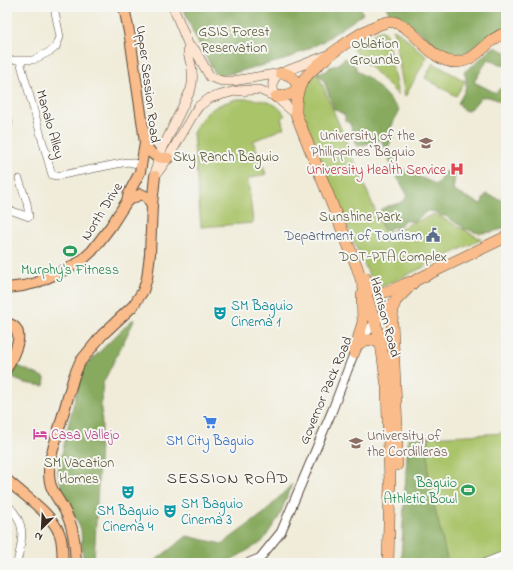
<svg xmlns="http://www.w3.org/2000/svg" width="513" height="570" font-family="'Indie Flower',sans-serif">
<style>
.green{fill:#aac46a;stroke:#727744}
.forest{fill:#87aa5e;stroke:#616a3e}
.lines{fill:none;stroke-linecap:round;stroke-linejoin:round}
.minor-casing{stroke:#56473a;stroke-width:8}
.tertiary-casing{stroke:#56473a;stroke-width:10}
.secondary-casing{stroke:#56473a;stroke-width:10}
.primary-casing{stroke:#56473a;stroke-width:12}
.trunk-casing{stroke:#56473a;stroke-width:12}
.minor{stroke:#fff;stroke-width:7}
.tertiary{stroke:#fff;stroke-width:8}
.secondary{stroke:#fde4d0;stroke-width:9}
.primary{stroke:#f9bc8a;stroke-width:10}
.trunk{stroke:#f9bc8a;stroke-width:11}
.labels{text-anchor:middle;stroke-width:4;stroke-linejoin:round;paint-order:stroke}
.park-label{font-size:14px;fill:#5c5835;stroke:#f6f6f2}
.street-label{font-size:14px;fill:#3b2a1e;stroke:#f6f6f2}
.education-label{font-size:14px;fill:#785e54;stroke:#f6f6f2;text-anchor:end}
.health-label{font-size:14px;fill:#be3a42;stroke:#f6f6f2;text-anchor:end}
.service-label{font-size:14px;fill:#4e5e75;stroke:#f6f6f2;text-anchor:end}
.leisure-label{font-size:14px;fill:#27864d;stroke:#f6f6f2}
.culture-label{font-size:14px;fill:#0d838f;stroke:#f6f6f2;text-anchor:start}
.hotel-label{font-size:14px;fill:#b23c85;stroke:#f6f6f2;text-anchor:start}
.shop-label{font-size:14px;fill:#366cbe;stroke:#f6f6f2}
.quarter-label{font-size:16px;letter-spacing:1px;fill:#3b2a1e;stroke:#f6f6f2}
</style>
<rect width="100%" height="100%" fill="#f6f6f2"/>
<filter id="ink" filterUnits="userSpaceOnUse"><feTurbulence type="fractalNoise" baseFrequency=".025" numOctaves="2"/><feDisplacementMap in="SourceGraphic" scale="8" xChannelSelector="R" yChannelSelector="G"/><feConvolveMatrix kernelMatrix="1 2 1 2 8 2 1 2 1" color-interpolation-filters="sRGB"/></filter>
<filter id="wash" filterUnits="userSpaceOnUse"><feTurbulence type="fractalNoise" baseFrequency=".012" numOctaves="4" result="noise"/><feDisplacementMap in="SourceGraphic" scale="16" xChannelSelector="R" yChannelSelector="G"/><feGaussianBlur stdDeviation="0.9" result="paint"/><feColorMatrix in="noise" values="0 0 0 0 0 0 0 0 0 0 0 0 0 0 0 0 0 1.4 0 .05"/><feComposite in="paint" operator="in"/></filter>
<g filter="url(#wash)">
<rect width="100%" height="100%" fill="#f0ecd9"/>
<path class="green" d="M 393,29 L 399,32 L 427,57 L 405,97 Z
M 380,30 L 386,33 L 398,95 L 352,49 Z
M 433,63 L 465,81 L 456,96 L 425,78 Z
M 317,72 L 385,234 L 435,214 L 464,230 L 482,239 L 384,286 L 380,286 L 373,283 L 356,247 L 300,109 L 304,85 Z
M 237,99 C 254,99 276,98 285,116 L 281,118 L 284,128 L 253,141 L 266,174 L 248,179 L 253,223 L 201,227 L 193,133 C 203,112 215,105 237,99 Z
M 506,433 L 506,563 L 401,563 L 408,438 Z"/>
<path class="forest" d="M 183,7 L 360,7 L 363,14 L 322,42 L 284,60 L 221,76 L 215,74 L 214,72 L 193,32 Z
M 386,7 L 504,7 L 506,31 L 484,41 L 462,55 L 452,56 L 441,52 L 429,42 L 421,32 L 390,15 Z
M 495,47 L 506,52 L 506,66 L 488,59 L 474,82 L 496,93 L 500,88 L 506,90 L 506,107 C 500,100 491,96 481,97 L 471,109 L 465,111 L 458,103 C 465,91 469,85 464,72 L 475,64 L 490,49 Z
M 345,58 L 356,66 L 356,69 C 360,75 366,75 371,80 C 381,89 390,100 399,110 L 390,130 L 395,133 L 387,149 L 395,156 L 394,165 L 433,183 L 435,185 L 440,180 L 444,172 L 450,171 L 455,175 L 453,191 L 481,204 L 486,194 L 505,201 L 506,200 L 506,227 C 499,231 488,233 480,233 C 475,233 470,229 464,229 C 462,225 451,221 446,216 L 441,216 L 436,212 L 427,211 L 414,222 L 404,220 C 400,226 398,229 391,227 L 387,233 L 382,226 L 380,210 C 388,203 405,207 407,194 L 394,172 L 381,139 L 360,146 L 357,146 L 356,145 L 350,123 L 345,121 L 345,115 L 334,109 L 324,81 L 317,72 L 325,72 L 330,67 L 337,65 Z
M 133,319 L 134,321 L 103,383 L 101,403 L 102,427 L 101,437 L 96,436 L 95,444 L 100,444 L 94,563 L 83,563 L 81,529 L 61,485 L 58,471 L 70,418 L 79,382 L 85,366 Z
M 16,365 L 45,378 L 44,386 L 24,383 L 10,377 Z
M 429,437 L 428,479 L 448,563 L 401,563 L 408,438 Z
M 292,484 L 279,517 L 262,542 L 250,549 L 229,561 L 213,563 L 152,563 L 187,536 L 222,544 L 263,514 Z"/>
</g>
<g filter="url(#ink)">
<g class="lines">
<defs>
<path id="minor" d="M 7,60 L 33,60 L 51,51 L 56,47 L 60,37 L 54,7
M 20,61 L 52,175 L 57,176 L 122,163 L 128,162 L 142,165
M 7,123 L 9,123
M 7,209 L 29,217 L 27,203 L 19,179
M 7,504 C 27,524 23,537 17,563
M 483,563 L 506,554"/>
<path id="tertiary" d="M 248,563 L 260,558 L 281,532 L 332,411 L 354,353 L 364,336 L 375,322"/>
<path id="secondary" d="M 173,7 L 189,46 L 195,50 L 210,77 L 222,81 L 233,81 L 281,73 L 328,55
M 276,97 C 271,86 271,79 281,73
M 155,175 L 158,158 L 191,89 C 193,81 193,73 191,65 C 190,58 186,53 189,46
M 155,176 L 168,158 L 194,113 L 199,106 L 210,98 L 235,91 L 253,90 L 260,90 L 276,97 L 296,114"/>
<path id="primary" d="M 145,143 C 150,154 156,159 168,158
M 127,201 L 141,194 L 147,197 L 152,205
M 7,288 L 23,286 L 36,283 L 69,268 L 81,261 L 92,251 L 111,226 L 127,201 L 129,193 L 140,172 L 145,143 L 143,127 L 130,37 L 124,7
M 7,323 C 29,329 13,355 7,368
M 7,480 C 23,495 53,514 60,535 C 63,543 62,554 63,563
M 76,563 C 75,549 75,534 69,520 C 59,494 45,493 50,460 L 74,376 L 80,362 L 102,335 L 133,306 L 143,291 L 147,278 L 150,254 L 152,205 L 155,176"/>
<path id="trunk" d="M 276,97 C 286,96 291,95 299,88 C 295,80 291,73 281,73
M 365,278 C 377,302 391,290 410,282
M 396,300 L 393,308 L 392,322 L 397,427 L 397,465
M 375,322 L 416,280 L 506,237
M 360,343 C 368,338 374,339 381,344
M 354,353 L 363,322 L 362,295
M 388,563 L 390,484 L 387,387 L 381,344 L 375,322 L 357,267 L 296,114 C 296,103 296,92 302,82 C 312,65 375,18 394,22 C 418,29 430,63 457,62 C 478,61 487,38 506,33"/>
</defs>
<use href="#minor" class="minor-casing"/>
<use href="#tertiary" class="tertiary-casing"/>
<use href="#secondary" class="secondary-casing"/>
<use href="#primary" class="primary-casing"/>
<use href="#trunk" class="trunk-casing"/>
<use href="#minor" class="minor"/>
<use href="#tertiary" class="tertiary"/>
<use href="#secondary" class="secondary"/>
<use href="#primary" class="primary"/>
<use href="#trunk" class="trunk"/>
</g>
</g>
<defs>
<symbol id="university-bare" viewBox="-9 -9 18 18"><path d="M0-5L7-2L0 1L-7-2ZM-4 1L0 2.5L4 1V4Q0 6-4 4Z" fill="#8d6e63" stroke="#f6f6f2" stroke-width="2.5" paint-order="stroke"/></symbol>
<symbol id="hospital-bare" viewBox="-9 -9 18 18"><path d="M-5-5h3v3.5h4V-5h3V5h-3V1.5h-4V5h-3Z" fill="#e0444e" stroke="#f6f6f2" stroke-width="2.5" paint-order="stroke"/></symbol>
<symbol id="civic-bare" viewBox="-9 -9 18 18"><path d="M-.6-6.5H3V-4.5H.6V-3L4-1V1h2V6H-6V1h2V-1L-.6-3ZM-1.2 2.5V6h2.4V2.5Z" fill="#5c6f8a" stroke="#f6f6f2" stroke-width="2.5" paint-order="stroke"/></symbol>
<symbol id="stadium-bare" viewBox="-9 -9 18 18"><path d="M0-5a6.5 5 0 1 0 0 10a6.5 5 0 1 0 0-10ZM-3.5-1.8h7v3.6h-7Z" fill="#2e9e5b" stroke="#f6f6f2" stroke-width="2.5" paint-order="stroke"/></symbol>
<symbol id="theatre-bare" viewBox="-9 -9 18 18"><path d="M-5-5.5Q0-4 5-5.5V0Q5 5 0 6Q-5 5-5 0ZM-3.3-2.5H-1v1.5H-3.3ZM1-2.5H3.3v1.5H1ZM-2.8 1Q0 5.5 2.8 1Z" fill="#0f9aa8" stroke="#f6f6f2" stroke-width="2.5" paint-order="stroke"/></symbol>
<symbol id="supermarket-bare" viewBox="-9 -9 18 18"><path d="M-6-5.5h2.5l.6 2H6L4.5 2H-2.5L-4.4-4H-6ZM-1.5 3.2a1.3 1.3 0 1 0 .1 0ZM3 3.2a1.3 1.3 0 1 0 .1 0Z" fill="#3f7fe0" stroke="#f6f6f2" stroke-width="2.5" paint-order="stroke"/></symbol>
<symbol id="hotel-bare" viewBox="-9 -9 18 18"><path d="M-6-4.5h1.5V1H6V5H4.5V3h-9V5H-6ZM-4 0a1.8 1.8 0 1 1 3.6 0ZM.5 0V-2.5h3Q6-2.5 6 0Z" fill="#d1479c" stroke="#f6f6f2" stroke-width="2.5" paint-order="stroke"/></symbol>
</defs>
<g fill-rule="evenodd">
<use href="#university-bare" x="416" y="133" width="20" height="20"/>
<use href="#hospital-bare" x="447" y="159" width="20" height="20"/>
<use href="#civic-bare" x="423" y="225" width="20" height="20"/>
<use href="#stadium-bare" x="60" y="241" width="20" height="20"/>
<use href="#theatre-bare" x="210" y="303" width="20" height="20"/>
<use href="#supermarket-bare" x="200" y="412" width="20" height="20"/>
<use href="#hotel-bare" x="30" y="424" width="20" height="20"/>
<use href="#university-bare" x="346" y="433" width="20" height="20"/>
<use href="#stadium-bare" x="458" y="480" width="20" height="20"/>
<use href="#theatre-bare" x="118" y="482" width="20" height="20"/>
<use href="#theatre-bare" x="160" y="501" width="20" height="20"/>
</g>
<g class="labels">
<g class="park-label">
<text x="234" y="36">GSIS Forest<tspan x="234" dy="16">Reservation</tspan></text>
<text x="375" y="48">Oblation<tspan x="375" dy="16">Grounds</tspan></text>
<text x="226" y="161">Sky Ranch Baguio</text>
<text x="360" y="221">Sunshine Park</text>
<text x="393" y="261">DOT-PTA Complex</text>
<text x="79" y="467">SM Vacation<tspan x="79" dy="16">Homes</tspan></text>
</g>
<g class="street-label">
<text transform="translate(149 84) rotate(83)" y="5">Upper Session Road</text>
<text transform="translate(51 124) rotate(74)" y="5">Manalo Alley</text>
<text transform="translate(101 211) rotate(-58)" y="5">North Drive</text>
<text transform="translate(386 317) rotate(75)" y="5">Harrison Road</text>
<text transform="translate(325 390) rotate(-67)" y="5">Governor Pack Road</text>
</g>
<g class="education-label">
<text x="415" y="140">University of the<tspan x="415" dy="16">Philippines Baguio</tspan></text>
<text x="367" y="440" text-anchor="start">University of<tspan x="367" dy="16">the Cordilleras</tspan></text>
</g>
<g class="health-label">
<text x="446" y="174">University Health Service</text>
</g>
<g class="service-label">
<text x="422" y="240">Department of Tourism</text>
</g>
<g class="leisure-label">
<text x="70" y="274">Murphy's Fitness</text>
<text x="457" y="487" text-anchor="end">Baguio<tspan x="457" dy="16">Athletic Bowl</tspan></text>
</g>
<g class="culture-label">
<text x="231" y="310">SM Baguio<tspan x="231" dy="16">Cinema 1</tspan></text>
<text x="181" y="508">SM Baguio<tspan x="181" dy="16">Cinema 3</tspan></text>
<text x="128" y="515" text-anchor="middle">SM Baguio<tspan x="128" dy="16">Cinema 4</tspan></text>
</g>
<g class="hotel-label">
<text x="51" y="439">Casa Vallejo</text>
</g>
<g class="shop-label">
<text x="210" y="445">SM City Baguio</text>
</g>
<g class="quarter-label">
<text x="228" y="483">SESSION ROAD</text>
</g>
</g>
<rect width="513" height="570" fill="none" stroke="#f6f6f2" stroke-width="24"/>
<g transform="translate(42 528) rotate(204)" stroke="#f6f6f2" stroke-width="3" paint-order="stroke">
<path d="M0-3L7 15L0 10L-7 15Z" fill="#3b2a1e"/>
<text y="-6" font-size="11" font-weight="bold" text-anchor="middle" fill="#3b2a1e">N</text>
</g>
</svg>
